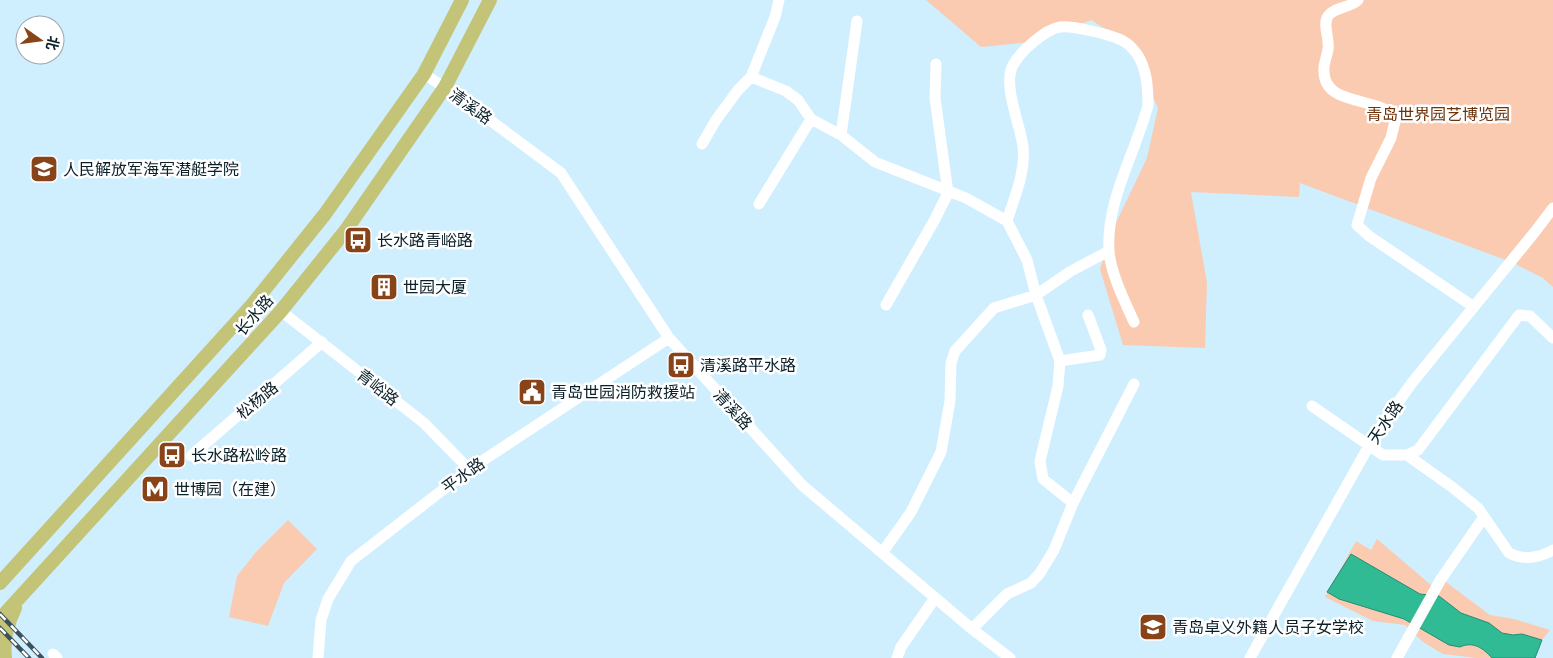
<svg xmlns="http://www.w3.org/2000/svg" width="1553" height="658" font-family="Manrope,'Noto Sans SC',sans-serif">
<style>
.green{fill:#facbb1}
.water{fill:#30bb95;stroke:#258c74}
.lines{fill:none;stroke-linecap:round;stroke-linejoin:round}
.minor{stroke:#fff;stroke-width:11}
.major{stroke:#c4c479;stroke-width:14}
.rail-casing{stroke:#3b525d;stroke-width:4.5}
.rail{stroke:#fff;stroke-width:2.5;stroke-dasharray:8;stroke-linecap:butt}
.labels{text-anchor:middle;stroke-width:5;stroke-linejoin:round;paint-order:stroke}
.street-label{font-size:16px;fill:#0a1f28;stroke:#fff}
.park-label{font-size:16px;fill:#6d330b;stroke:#fff}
.poi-label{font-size:16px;fill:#0a1f28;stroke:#fff;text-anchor:start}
</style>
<rect width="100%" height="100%" fill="#cfeefe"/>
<path class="green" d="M 926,0 L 1553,0 L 1553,287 L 1543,278 L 1511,262 L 1300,183 L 1299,197 L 1191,192 L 1207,283 L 1205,348 L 1123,345 L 1100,269 L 1114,227 L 1147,158 L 1158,108 L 1128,43 L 1091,20 L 1039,41 L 981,47 Z
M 288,520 L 317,549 L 284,583 L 268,626 L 229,617 L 237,576 L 256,552 Z
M 1377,539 L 1431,585 L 1446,582 L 1490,615 L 1514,619 L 1550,630 L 1542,640 L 1535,658 L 1477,658 L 1443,654 L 1423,642 L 1405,625 L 1373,621 L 1325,597 L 1356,541 L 1371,550 Z"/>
<path class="water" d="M 1351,554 L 1420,594 L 1439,596 L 1461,613 L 1489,623 L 1502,633 L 1513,635 L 1522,634 L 1542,640 L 1535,658 L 1492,658 C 1483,648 1473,641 1460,647 L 1449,645 L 1404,619 L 1339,599 L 1327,592 Z"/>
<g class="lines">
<path class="minor" d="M 1358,0 C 1351,8 1334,7 1328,16 C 1322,25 1330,38 1328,49 C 1327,57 1323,64 1324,72 C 1325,106 1375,96 1396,117 L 1391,138 L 1371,178 L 1357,225 L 1369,236 L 1474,307
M 424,74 L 455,94 L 561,173 L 669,338 L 802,485 L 972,629 L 1010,658
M 751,77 L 786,91 L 798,100 L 811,119 L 841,135 L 875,162 L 966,198 L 1007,221 L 1027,260 L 1036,295 L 1060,361 L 1058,386 L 1040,461 L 1043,479 L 1073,503
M 841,135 L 857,21
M 702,144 L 716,120 L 738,90 L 751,77 L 775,17 L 779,0
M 759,204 L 811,119
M 1007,221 C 1014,198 1026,172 1023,147 C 1021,126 1002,85 1013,65 C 1021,51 1044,30 1060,27 C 1071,25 1113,35 1123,41 C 1128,43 1134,50 1137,54 C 1147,69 1148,88 1148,105 C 1136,152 1106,200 1109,250 C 1110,272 1125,302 1134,322
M 886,305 L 934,221 L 948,193 L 935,98 L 936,64
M 281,311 L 424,423 L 463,463 L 467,471
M 1060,361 L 1100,355 L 1101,350 L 1088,315
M 1312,406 L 1383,455 L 1407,455 L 1452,487 L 1478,508 L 1509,553 C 1524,561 1538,558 1553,550
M 1407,455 L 1418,450 L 1519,315 L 1530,316 L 1553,338
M 191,456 L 322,342
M 882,553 L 911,512 L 941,452 L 950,401 L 951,363 L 955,351 L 994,308 L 1036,295 L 1071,271 L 1109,251
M 972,629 L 1007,594 L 1031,583 L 1040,573 L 1054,550 L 1073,503 L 1134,384
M 53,654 L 57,658
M 318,658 L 321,620 L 328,599 L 351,561 L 467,471 L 669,338
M 897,658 L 901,647 L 935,598
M 1250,658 L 1375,435 L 1411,384 L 1534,233 L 1553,208
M 1397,658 L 1441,579 L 1484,517"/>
<path class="major" d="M 0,583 L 252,305 L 325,214 L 424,74 L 462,0
M 0,619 L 281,311 L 346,230 L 445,87 L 490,0
M 5,658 C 3,640 7,624 15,608"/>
<defs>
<path id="rail" d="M 0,614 L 42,658
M 0,628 L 29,658"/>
</defs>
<use href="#rail" class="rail-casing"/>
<use href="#rail" class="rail"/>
</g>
<defs>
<symbol id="university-square" viewBox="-11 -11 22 22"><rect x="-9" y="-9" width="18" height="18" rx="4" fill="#884418" stroke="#fff"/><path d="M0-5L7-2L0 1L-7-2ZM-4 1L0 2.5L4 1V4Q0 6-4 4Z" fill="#fff"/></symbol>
<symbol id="bus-square" viewBox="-11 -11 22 22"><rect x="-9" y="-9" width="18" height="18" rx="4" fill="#884418" stroke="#fff"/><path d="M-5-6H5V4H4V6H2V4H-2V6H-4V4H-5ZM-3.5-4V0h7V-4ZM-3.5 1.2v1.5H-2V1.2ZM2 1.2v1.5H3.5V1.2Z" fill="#fff"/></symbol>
<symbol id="building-square" viewBox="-11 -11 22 22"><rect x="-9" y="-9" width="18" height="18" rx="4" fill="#884418" stroke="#fff"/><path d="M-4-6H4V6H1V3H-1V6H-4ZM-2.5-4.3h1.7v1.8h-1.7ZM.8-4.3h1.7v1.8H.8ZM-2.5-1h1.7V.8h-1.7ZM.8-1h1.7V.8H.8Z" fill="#fff"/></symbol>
<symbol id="civic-square" viewBox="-11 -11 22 22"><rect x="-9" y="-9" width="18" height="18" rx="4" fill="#884418" stroke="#fff"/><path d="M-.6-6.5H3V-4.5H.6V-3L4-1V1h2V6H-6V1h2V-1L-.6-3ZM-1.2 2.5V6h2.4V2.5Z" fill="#fff"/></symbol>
<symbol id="metro-square" viewBox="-11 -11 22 22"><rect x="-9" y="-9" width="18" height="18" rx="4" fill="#884418" stroke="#fff"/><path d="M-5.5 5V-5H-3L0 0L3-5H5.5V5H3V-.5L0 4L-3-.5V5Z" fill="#fff"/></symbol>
<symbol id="school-square" viewBox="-11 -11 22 22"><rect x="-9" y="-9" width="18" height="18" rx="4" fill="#884418" stroke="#fff"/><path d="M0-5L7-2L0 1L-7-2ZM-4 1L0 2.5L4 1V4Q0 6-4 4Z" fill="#fff"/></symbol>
</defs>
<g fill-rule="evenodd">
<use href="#university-square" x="28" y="153" width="32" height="32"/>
<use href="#bus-square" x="342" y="224" width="32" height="32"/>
<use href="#building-square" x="368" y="271" width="32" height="32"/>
<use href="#bus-square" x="665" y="349" width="32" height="32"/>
<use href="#civic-square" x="516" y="376" width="32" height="32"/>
<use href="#bus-square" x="156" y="439" width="32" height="32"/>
<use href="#metro-square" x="139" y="473" width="32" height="32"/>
<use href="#school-square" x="1137" y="611" width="32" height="32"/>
</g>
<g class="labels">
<g class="street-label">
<text transform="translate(471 106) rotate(36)" y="6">清溪路</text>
<text transform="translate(254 315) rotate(-49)" y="6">长水路</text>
<text transform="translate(378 387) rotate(38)" y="6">青峪路</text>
<text transform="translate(257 400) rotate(-40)" y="6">松杨路</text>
<text transform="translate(733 409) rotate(48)" y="6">清溪路</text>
<text transform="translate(1385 422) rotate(-56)" y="6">天水路</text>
<text transform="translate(463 475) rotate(-36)" y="6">平水路</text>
</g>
<g class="park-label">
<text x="1438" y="120">青岛世界园艺博览园</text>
</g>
<g class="poi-label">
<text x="63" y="175">人民解放军海军潜艇学院</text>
<text x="377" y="246">长水路青峪路</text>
<text x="403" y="293">世园大厦</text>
<text x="700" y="371">清溪路平水路</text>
<text x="551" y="398">青岛世园消防救援站</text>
<text x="191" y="461">长水路松岭路</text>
<text x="174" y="495">世博园（在建）</text>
<text x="1172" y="633">青岛卓义外籍人员子女学校</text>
</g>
</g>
<g transform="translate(40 40) rotate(104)"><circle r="24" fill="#ffffff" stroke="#9da5a9"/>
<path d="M0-4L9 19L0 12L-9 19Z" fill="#884418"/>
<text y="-8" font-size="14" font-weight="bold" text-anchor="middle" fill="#0a1f28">北</text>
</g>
</svg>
